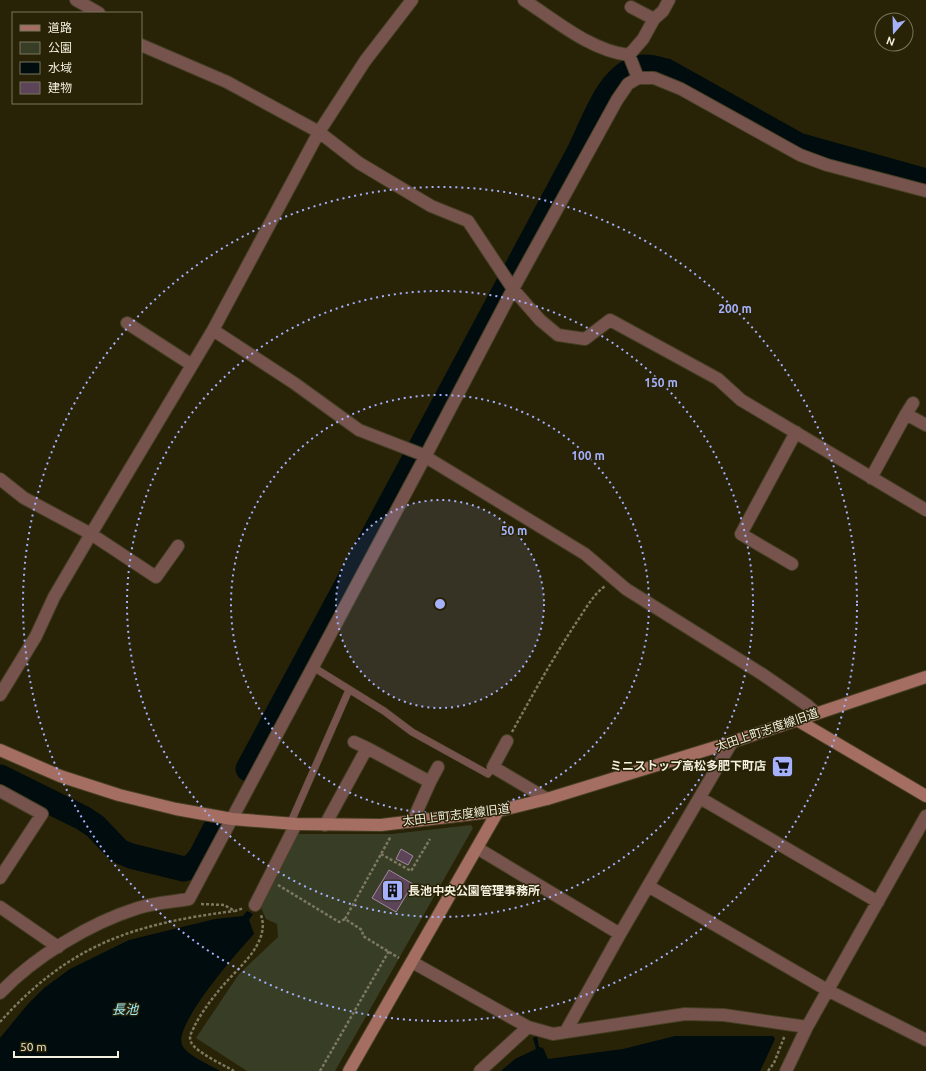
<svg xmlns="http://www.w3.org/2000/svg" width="926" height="1071" font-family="Ubuntu,'Noto Sans JP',sans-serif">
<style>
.green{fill:#383e26}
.water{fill:#000c0e}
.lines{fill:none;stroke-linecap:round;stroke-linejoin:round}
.river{stroke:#000c0e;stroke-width:25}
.building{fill:#5c4558;stroke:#a4899f}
.lane-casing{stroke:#443f24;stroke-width:8}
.street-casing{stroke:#443f24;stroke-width:14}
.secondary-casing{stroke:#443f24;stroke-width:14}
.path{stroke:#7d7860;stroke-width:2.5;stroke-dasharray:3 2;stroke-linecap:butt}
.lane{stroke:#76534c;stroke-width:7}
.street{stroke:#76534c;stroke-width:12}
.secondary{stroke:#a56e62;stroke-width:12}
.ring{fill:none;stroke:#a5b1fc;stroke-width:2;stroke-dasharray:2 4}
.labels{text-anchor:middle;stroke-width:3;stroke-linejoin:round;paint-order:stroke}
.street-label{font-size:12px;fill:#f3f0df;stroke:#282206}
.poi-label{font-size:12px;font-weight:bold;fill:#f3f0df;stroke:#282206;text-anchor:end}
.water-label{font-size:13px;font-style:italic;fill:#a0edf7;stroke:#282206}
.centre{fill:#a5b1fc;stroke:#282206;stroke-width:2}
.ring-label{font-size:12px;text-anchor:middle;font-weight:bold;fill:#a5b1fc;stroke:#282206;stroke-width:3;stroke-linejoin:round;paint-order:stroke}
</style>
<rect width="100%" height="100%" fill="#282206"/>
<path class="green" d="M 471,825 L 473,828 L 335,1071 L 247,1071 L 196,1038 L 239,974 L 278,937 L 277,924 L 266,919 L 259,903 L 296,834 L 392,834 Z"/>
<path class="water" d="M 247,911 L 253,914 L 249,920 L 254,934 C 239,950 173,1025 182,1045 C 186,1055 210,1065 220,1071 L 0,1071 L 0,1038 L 28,1004 L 44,988 L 70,969 L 129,940 L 215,919 L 243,916 Z
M 537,1036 L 539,1047 L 543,1048 L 548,1059 L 623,1049 L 675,1036 L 773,1036 L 775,1039 L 760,1071 L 501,1071 L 515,1059 L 536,1049 L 533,1038 Z"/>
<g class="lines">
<path class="river" d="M 248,769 L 579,152 C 593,125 608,72 642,67 C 650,66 658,69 666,71 L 798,145 L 926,181
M 0,777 L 83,818 L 95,826 L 119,851 L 131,856 L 184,869 L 193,866 L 201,856 L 216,827"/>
</g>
<path class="building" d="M 401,849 L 413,856 L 408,865 L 396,859 Z
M 389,870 L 413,884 L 396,912 L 372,898 Z"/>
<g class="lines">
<defs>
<path id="lane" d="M 313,667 L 384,711 L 412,732 L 488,774 L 493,767
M 290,824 L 349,690"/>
<path id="street" d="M 76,0 L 99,13
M 524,0 C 555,20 591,51 629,55 L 638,78
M 654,19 L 663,11 L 669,0
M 141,45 L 227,82 L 319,132 L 359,163 L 431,206 L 468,221 L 513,289 L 540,320 L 558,335 L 585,339 L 610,320 L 718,379 L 741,400 L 926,510
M 629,55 L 643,39 L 654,19 L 631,7
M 127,323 L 192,365
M 213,330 L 294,383 L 359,430 L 421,454 L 585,554 L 626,589 L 762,674 L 807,705 L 816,713
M 906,414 L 913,403
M 871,478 L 906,414 L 926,425
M 0,479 L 24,498 L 91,534 L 156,577 L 178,546
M 792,564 L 741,534 L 796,432
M 0,695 L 36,636 L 54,597 L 88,539 L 213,330 L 319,132 L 365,61 L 412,0
M 507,741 L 493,767 L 547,799
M 354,742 L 367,748
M 430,782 L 438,767
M 0,791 L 42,814 L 0,878
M 700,798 L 878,902
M 325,825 L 367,748 L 430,782 L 413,820
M 477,848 L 620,934
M 648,886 L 829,991 L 926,1040
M 255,905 L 296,824
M 0,907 L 58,947
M 412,962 L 528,1027 L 553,1034 L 685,1014 L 724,1015 L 807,1027
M 0,993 C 34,957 90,923 138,908 C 154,903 172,902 189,899 L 425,457 L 513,289 L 617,100 L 628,84 L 638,78 L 654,78 L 681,89 L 800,155 L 827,165 L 926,191
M 566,1031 L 620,934 L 732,742
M 480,1071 L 528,1027
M 786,1071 L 807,1027 L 926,816"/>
<path id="secondary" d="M 797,720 L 926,796
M 0,750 L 60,776 L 119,795 L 176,809 L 232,819 L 296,824 L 381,825 L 498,811 L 547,799 L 732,742 L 926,677
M 349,1071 L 498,811"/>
</defs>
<use href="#lane" class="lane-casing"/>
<use href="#street" class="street-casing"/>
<use href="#secondary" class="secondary-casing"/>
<path class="path" d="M 512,732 C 533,694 554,656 578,620 C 586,608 593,595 605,586
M 381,854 L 411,871 L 430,839
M 278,885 L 339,922 L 345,919 L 362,930 L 363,936 L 399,958
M 201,904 L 224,905 L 235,911 L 244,908
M 345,919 L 391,836
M 0,1022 C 70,944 133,924 234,911
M 234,1071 C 224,1065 195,1052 191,1042 C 188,1036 193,1030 195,1025 C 202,1012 211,1000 220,989 C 236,969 271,944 261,915
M 320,1071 L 389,951
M 768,1071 L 774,1063 L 785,1035"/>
<use href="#lane" class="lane"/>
<use href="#street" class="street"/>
<use href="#secondary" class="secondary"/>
</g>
<circle cx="440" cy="604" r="104" fill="#a5b1fc" fill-opacity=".12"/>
<g class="ring">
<circle cx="440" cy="604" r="104"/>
<circle cx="440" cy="604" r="209"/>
<circle cx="440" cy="604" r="313"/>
<circle cx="440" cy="604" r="417"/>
</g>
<defs>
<symbol id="supermarket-square" viewBox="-11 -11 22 22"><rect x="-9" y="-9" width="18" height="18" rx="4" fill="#a5b1fc" stroke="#282206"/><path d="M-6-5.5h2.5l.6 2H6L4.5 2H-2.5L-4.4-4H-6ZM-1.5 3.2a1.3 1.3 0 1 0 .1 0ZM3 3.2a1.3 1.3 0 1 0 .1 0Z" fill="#111"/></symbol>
<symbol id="building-square" viewBox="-11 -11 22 22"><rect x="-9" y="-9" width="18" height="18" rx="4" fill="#a5b1fc" stroke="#282206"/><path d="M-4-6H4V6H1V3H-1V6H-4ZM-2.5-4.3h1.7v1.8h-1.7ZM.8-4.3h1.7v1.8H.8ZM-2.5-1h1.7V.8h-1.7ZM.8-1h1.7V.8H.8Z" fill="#111"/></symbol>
</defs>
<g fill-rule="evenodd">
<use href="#supermarket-square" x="770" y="754" width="25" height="25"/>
<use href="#building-square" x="380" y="878" width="25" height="25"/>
</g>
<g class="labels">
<g class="street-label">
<text transform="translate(767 730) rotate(-19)" y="4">太田上町志度線旧道</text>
<text transform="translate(456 815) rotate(-7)" y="4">太田上町志度線旧道</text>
</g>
<g class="poi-label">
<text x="766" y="770">ミニストップ高松多肥下町店</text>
<text x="408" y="895" text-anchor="start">長池中央公園管理事務所</text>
</g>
<g class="water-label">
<text x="125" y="1014">長池</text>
</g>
</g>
<circle cx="440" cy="604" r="6" class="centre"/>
<g class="ring-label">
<text x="735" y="313">200 m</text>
<text x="661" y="387">150 m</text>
<text x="588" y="460">100 m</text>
<text x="514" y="535">50 m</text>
</g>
<rect x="12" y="12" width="130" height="92" fill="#282206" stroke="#79745d"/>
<rect x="20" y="25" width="20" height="6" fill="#a56e62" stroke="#79745d"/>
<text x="48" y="32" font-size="12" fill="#f3f0df">道路</text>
<rect x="20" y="42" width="20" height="12" fill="#383e26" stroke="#79745d"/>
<text x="48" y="52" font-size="12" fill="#f3f0df">公園</text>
<rect x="20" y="62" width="20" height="12" fill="#000c0e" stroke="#79745d"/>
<text x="48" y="72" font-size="12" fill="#f3f0df">水域</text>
<rect x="20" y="82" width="20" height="12" fill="#5c4558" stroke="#79745d"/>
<text x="48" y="92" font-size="12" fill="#f3f0df">建物</text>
<g transform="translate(894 32) rotate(200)"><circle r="19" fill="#282206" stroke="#79745d"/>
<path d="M0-3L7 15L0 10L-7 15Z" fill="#a5b1fc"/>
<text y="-6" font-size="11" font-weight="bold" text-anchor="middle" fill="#f3f0df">N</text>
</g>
<path d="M14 1051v6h104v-6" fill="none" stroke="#f3f0df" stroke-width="2"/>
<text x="20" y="1051" font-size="12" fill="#f3f0df" stroke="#282206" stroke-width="3" paint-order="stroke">50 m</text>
</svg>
